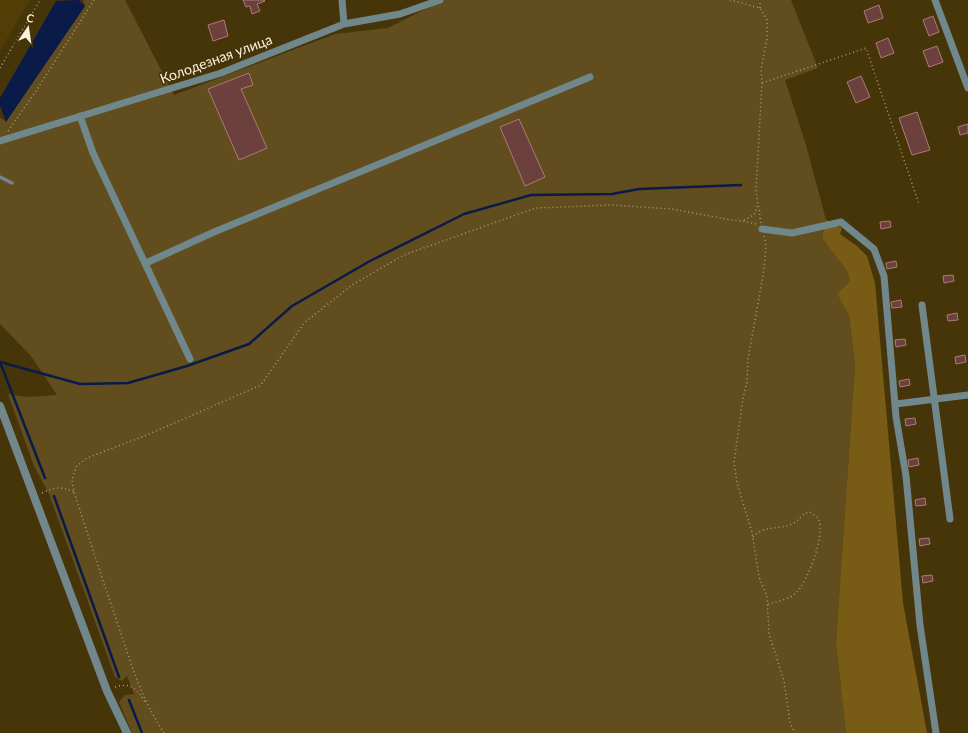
<svg xmlns="http://www.w3.org/2000/svg" width="968" height="733" font-family="Lato,sans-serif">
<style>
.built{fill:#523d07}
.green{fill:#614d1e}
.forest{fill:#785c16}
.water{fill:#0a1a49}
.lines{fill:none;stroke-linecap:round;stroke-linejoin:round}
.stream{stroke:#0a1a49;stroke-width:2.5}
.building{fill:#6c403c;stroke:#ac7b76}
.path{stroke:#aa9c7d;stroke-width:1.5;stroke-dasharray:1 3;stroke-linecap:butt}
.service{stroke:#70888b;stroke-width:3.5}
.minor{stroke:#70888b;stroke-width:7}
.tertiary{stroke:#70888b;stroke-width:8}
.labels{text-anchor:middle;stroke-width:3;stroke-linejoin:round;paint-order:stroke}
.street-label{font-size:14px;fill:#fcf2dc;stroke:#47350a}
</style>
<rect width="100%" height="100%" fill="#47350a"/>
<path class="built" d="M 0,0 L 30,0 L 0,50 Z"/>
<path class="green" d="M 83,0 L 125,0 L 174,95 L 335,34 L 388,28 L 443,0 L 791,0 L 818,68 L 785,80 L 806,145 L 826,220 L 822,238 L 847,271 L 850,281 L 837,294 L 849,316 L 855,364 L 836,643 L 846,733 L 132,733 L 119,702 L 125,695 L 134,694 L 127,676 L 122,681 L 115,677 L 49,494 L 34,466 L 8,394 L 27,397 L 57,395 L 31,356 L 0,324 L 0,118 L 6,121 L 85,6 Z"/>
<path class="forest" d="M 826,220 L 842,228 L 840,234 L 857,246 L 867,256 L 875,283 L 903,603 L 927,733 L 846,733 L 836,643 L 855,364 L 849,316 L 837,294 L 850,281 L 847,271 L 822,238 Z"/>
<path class="water" d="M 79,0 L 85,6 L 6,122 L 0,106 L 0,98 L 56,1 Z"/>
<g class="lines">
<path class="stream" d="M 0,362 L 80,384 L 128,383 L 187,366 L 249,344 L 292,306 L 370,261 L 464,214 L 531,195 L 612,194 L 639,189 L 741,185
M 0,362 L 45,478
M 54,496 L 119,677
M 129,700 L 142,733"/>
</g>
<path class="building" d="M 243,0 L 264,0 L 265,1 L 257,4 L 260,11 L 252,14 L 250,6 L 246,7 Z
M 879,5 L 883,18 L 868,23 L 864,11 Z
M 933,16 L 939,32 L 929,36 L 923,20 Z
M 224,20 L 228,36 L 213,41 L 208,25 Z
M 888,38 L 894,53 L 881,58 L 876,43 Z
M 937,46 L 943,62 L 929,67 L 923,51 Z
M 249,73 L 253,85 L 241,89 L 267,148 L 239,160 L 208,89 Z
M 861,76 L 870,97 L 856,103 L 847,82 Z
M 917,112 L 930,150 L 912,155 L 899,118 Z
M 519,119 L 545,177 L 525,186 L 500,127 Z
M 968,124 L 968,133 L 960,135 L 958,127 Z
M 890,221 L 891,227 L 881,229 L 880,222 Z
M 896,261 L 897,267 L 887,269 L 886,263 Z
M 953,275 L 954,281 L 944,283 L 943,276 Z
M 901,300 L 902,307 L 892,308 L 891,302 Z
M 957,313 L 958,320 L 948,321 L 947,315 Z
M 905,339 L 906,345 L 896,347 L 895,340 Z
M 965,355 L 966,362 L 956,364 L 955,357 Z
M 909,379 L 910,385 L 900,387 L 899,381 Z
M 915,418 L 916,424 L 906,426 L 905,419 Z
M 918,458 L 919,465 L 909,467 L 908,460 Z
M 925,498 L 926,505 L 916,506 L 915,500 Z
M 929,538 L 930,544 L 920,546 L 919,539 Z
M 932,575 L 933,581 L 923,583 L 922,576 Z"/>
<g class="lines">
<path class="path" d="M 730,0 L 760,8 L 767,20 L 767,38 L 761,70 L 762,83 L 756,191 L 761,223
M 760,8 L 760,0
M 0,68 L 40,0
M 762,83 L 866,48 L 919,204
M 8,131 L 36,91 L 94,0
M 744,220 L 754,215 L 757,206
M 764,236 L 766,245 L 764,270 L 748,359 L 747,382 L 743,398 L 734,462 L 737,483 L 752,532 L 759,577 L 767,596 L 769,634 L 784,681 L 790,723 L 795,733
M 42,493 C 54,487 62,486 74,492
M 753,537 C 764,525 778,530 792,524 C 799,521 802,513 810,512 C 813,514 817,516 819,520 C 825,536 808,581 796,593 C 790,599 776,602 768,604
M 115,687 C 131,682 137,689 145,702
M 164,733 C 140,696 131,663 117,622 C 102,578 88,535 74,492 L 72,480 L 76,467 L 87,458 L 147,435 L 261,385 L 304,323 L 352,285 L 404,255 L 536,208 L 612,205 L 672,209 L 731,220 L 743,221 L 756,224"/>
<path class="service" d="M 0,177 L 12,183"/>
<path class="minor" d="M 342,0 L 344,24
M 935,0 L 968,88
M 80,116 L 93,153 L 190,359
M 0,141 L 221,73 L 344,24 L 400,14 L 440,0
M 762,229 L 792,233 L 841,222 L 874,249 L 884,276 L 896,417 L 906,476 L 920,625 L 936,733
M 146,263 L 214,232 L 590,77
M 922,305 L 950,519
M 896,404 L 968,395"/>
<path class="tertiary" d="M 0,406 L 107,691 L 127,733"/>
</g>
<g class="labels">
<g class="street-label">
<text transform="translate(216 59) rotate(-20)" y="5">Колодезная улица</text>
</g>
</g>
<g transform="translate(28 28) rotate(13)" stroke="#47350a" stroke-width="3" paint-order="stroke">
<path d="M0-3L7 15L0 10L-7 15Z" fill="#fcf2dc"/>
<text y="-6" font-size="11" font-weight="bold" text-anchor="middle" fill="#fcf2dc">С</text>
</g>
</svg>
